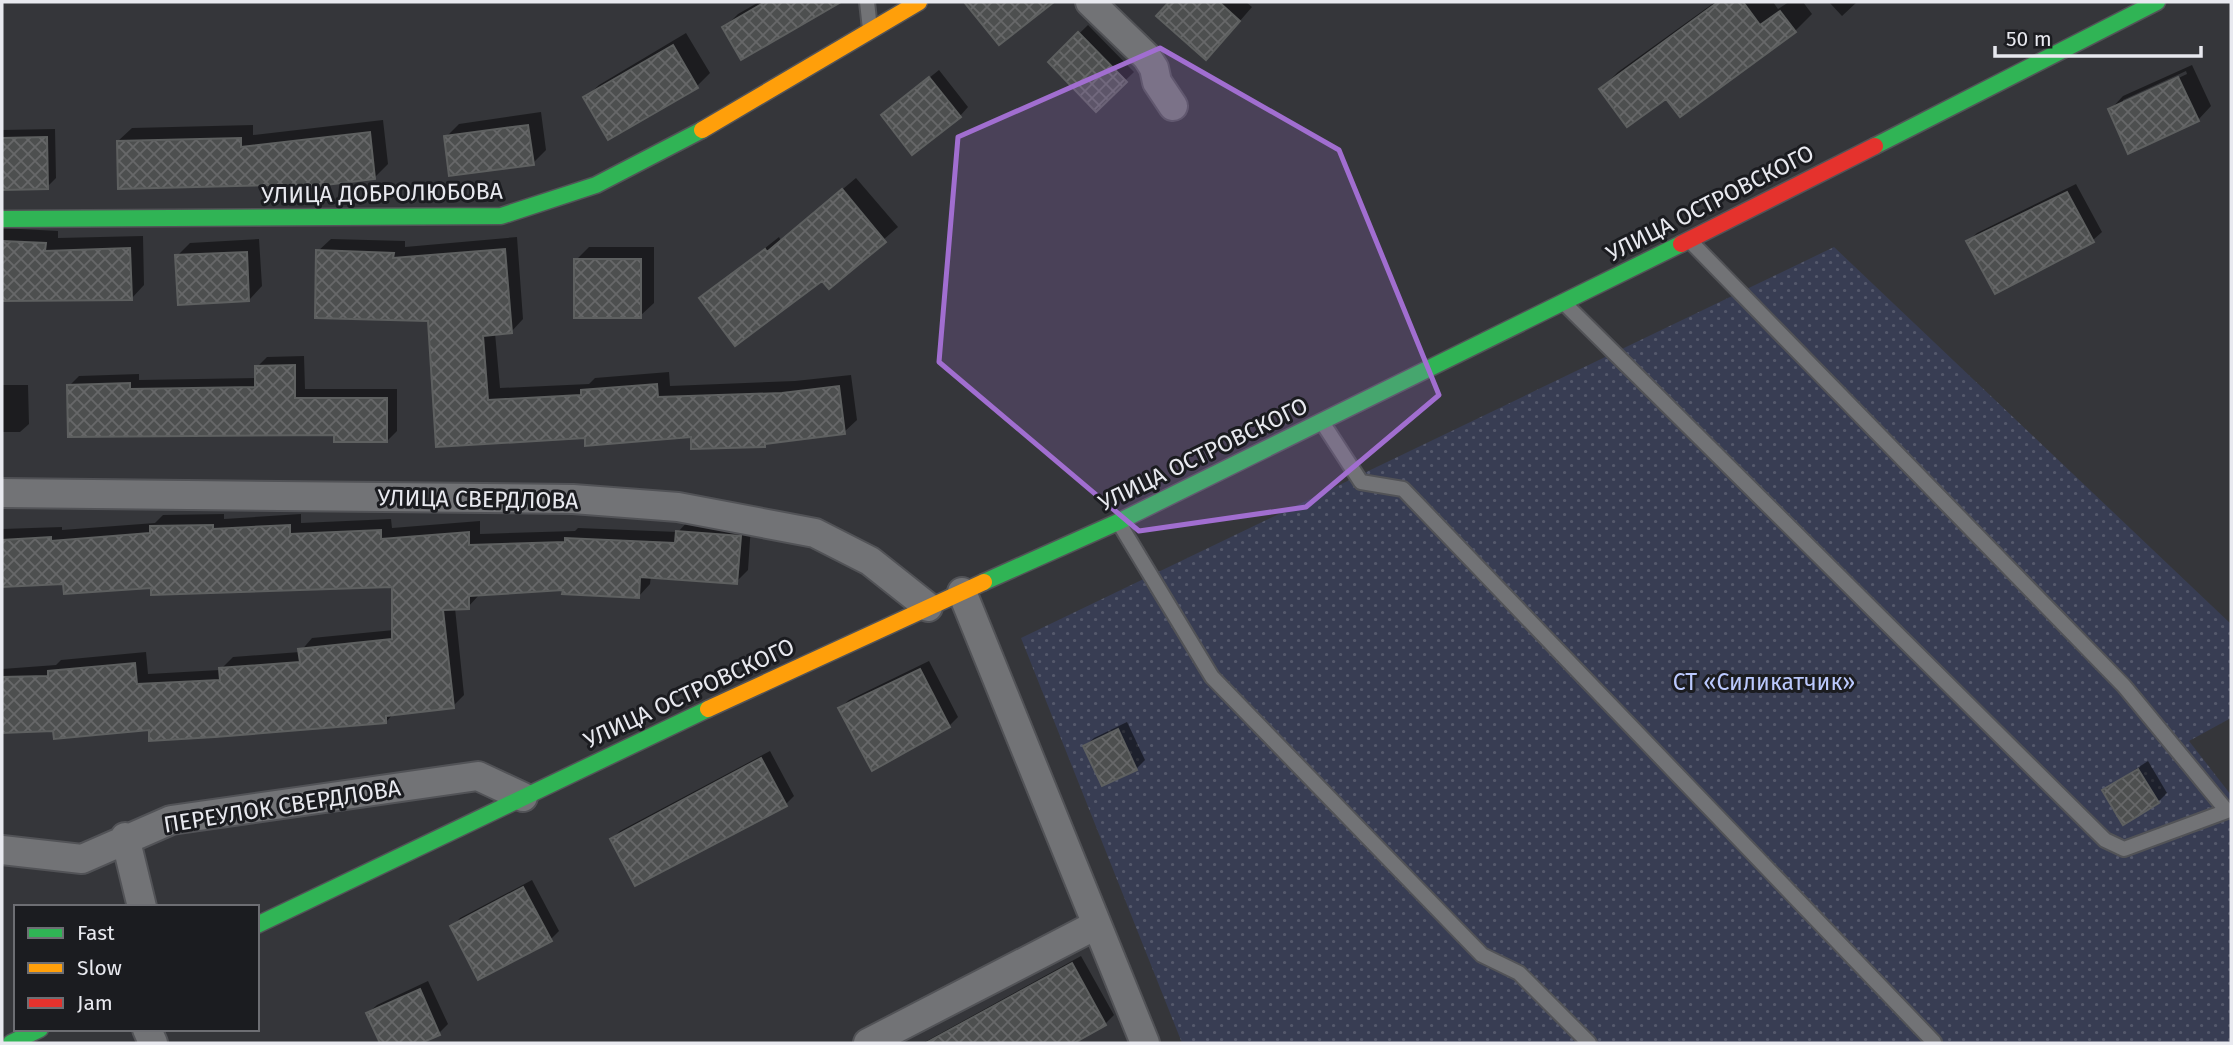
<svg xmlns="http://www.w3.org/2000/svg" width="2233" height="1045" font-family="'Fira Sans',sans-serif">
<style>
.garden{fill:url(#garden-dots)}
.shadow{fill:#0007;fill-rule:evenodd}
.building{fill:url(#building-cross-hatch);stroke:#5e6060;stroke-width:2}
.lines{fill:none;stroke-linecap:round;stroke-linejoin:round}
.lane-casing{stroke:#525357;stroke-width:18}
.street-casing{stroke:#525357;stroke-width:32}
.fast-casing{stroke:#525357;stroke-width:19}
.slow-casing{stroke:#525357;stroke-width:19}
.jam-casing{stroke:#525357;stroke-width:19}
.lane{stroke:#727376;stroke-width:14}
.street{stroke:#727376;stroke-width:28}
.fast{stroke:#30b455;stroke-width:16}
.slow{stroke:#ff9f0a;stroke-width:16}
.jam{stroke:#e5322d;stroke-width:16}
.marked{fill:#a16ed0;fill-opacity:0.2;stroke:#a16ed0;stroke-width:5;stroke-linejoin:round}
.labels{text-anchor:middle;stroke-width:6;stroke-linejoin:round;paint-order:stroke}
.street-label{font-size:23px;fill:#e8e9ef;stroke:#1b1c20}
.park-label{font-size:23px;fill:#bbc9fd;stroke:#1b1c20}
</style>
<defs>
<pattern id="garden-dots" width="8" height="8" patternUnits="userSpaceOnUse" patternTransform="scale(1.75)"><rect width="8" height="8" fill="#383d53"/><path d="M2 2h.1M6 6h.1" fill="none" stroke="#55596c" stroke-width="1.8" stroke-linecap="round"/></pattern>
<pattern id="building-cross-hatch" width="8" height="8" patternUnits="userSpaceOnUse" patternTransform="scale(1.75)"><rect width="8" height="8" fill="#4d4f4f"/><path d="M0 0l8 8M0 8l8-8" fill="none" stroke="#676869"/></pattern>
</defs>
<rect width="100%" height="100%" fill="#35363a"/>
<path class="garden" d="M 1834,247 L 2231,624 L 2231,718 L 2189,741 L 2231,795 L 2231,1043 L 1182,1043 L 1021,638 Z"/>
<path class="shadow" d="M 759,2 L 835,2 L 832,5 L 725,27 L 738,14 Z
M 1171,2 L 1246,2 L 1252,7 L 1219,45 L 1159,16 Z
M 1715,2 L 1773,2 L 1778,9 L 1789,2 L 1803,2 L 1812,14 L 1795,31 L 1601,89 L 1618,72 Z
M 1829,2 L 1857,2 L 1842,16 Z
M 1088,25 L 1134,72 L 1096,109 L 1050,62 Z
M 686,33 L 710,73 L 697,86 L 585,98 L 599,85 Z
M 2192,65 L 2211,106 L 2198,120 L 2110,110 L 2123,96 ZM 2186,71 L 2187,74 L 2123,104 L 2123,100 Z
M 939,70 L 968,107 L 960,116 L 883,115 Z
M 541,112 L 546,150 L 533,163 L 446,137 L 459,124 Z
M 383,120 L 388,164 L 375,177 L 278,183 L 118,141 L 132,128 L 253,125 L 253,135 Z
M 55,129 L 56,178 L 47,187 L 2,188 L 2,130 Z
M 856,178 L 898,227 L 829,287 L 823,279 L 702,298 L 779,237 L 781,241 Z
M 2076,184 L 2102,232 L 2093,240 L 1996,291 L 1968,241 L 1977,233 Z
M 2,228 L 58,231 L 58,238 L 143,236 L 144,285 L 131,299 L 2,300 Z
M 517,237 L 523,319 L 511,332 L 495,333 L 500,388 L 589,384 L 595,378 L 669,372 L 670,386 L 795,381 L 851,375 L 857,420 L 844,432 L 586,436 L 438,446 L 430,319 L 318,251 L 331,239 L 405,241 L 405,247 Z
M 259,239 L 262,286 L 249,300 L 177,256 L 190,243 Z
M 589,247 L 654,247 L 654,303 L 640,316 L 576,260 Z
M 304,356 L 305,389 L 397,389 L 397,431 L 387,441 L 69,386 L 79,376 L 139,374 L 139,380 L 257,378 L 257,367 L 267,357 Z
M 2,385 L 28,385 L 29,424 L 20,432 L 2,432 Z
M 224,514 L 224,519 L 301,514 L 301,523 L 391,519 L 392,528 L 480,521 L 480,534 L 575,531 L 578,528 L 678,532 L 689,520 L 751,525 L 748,570 L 736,582 L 651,576 L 650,584 L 639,596 L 564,589 L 479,595 L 468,607 L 455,608 L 464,695 L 453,706 L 394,713 L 386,722 L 2,731 L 2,669 L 56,665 L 61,660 L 146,652 L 148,674 L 220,670 L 233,657 L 300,652 L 312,638 L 394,630 L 394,585 L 152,586 L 65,582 L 2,585 L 2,529 L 62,527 L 62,530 L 155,523 L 163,515 Z
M 929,661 L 958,717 L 949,726 L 840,708 L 849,700 Z
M 1127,722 L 1145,760 L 1136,769 L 1085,746 L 1094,738 Z
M 770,751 L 794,796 L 786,804 L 612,839 L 620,831 Z
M 2148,761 L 2167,793 L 2158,802 L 2104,790 Z
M 532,880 L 559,931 L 551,939 L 452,927 L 460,918 Z
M 1081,956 L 1114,1015 L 1105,1024 L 1070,1043 L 923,1043 Z
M 428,981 L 448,1024 L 439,1033 L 417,1043 L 382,1043 L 368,1013 L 377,1005 Z"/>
<path class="building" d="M 765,2 L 841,2 L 741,60 L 722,27 Z
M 964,2 L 1054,2 L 999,45 Z
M 1169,2 L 1219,2 L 1240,21 L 1206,60 L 1156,16 Z
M 1718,2 L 1743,2 L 1760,25 L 1780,11 L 1796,32 L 1680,117 L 1666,99 L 1627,127 L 1599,89 Z
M 1078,32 L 1127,82 L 1096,112 L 1048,62 Z
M 673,45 L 698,88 L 608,140 L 583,97 Z
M 929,77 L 961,117 L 912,155 L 881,115 Z
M 2178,77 L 2199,121 L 2128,154 L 2108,109 Z
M 528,125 L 534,165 L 449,176 L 444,136 Z
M 370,132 L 375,179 L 277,191 L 276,185 L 118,189 L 117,141 L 241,138 L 241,147 Z
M 47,137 L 48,189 L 2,190 L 2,138 Z
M 842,189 L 886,242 L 829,289 L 822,281 L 735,346 L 699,298 L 765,249 L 767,252 Z
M 2067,192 L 2094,242 L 1995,294 L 1966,241 Z
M 2,241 L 46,243 L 45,251 L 130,248 L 132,300 L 2,301 Z
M 505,249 L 512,333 L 483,336 L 488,400 L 581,395 L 581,390 L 657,384 L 658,397 L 782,393 L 839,386 L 845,434 L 765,444 L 765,447 L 691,449 L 691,437 L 585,446 L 585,438 L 436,447 L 428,321 L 315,318 L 316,250 L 394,253 L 393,258 Z
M 247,252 L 249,301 L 178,305 L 175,255 Z
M 574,259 L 641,259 L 641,318 L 574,318 Z
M 295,365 L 295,398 L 387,398 L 387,442 L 334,442 L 334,435 L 68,437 L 67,385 L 130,383 L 130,389 L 255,387 L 255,366 Z
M 213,525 L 213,529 L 290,525 L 290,534 L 381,530 L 381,539 L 469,532 L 469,545 L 565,542 L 565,538 L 675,543 L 676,531 L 741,536 L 737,584 L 640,577 L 639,598 L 562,594 L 563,590 L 469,596 L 469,609 L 443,610 L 454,708 L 386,716 L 386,723 L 215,737 L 149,741 L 149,730 L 54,739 L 53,731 L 2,733 L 2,677 L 48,676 L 48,671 L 135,663 L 137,684 L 220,680 L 219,668 L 300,662 L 298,649 L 392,639 L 392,587 L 151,595 L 151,588 L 64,594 L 63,584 L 2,587 L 2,540 L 51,537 L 51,541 L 150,533 L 150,526 Z
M 920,669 L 950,727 L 872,771 L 838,708 Z
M 1118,729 L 1137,770 L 1102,786 L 1083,746 Z
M 761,758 L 787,806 L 635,886 L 610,839 Z
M 2138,769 L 2159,803 L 2123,825 L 2102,790 Z
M 523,887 L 552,941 L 478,980 L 450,926 Z
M 1072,963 L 1106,1025 L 1074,1043 L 926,1043 Z
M 420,989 L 440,1035 L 421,1043 L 380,1043 L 366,1013 Z"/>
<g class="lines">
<defs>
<path id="lane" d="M 867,2 L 870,29
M 1564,303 L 2105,840 L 2124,849 L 2227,811 L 2124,686 L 1690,241
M 1322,422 L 1361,482 L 1403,489 L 1934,1042
M 1119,523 L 1212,677 L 1482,955 L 1519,973 L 1589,1043"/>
<path id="street" d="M 1090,2 L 1147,57 L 1154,68 L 1157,82 L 1173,106
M 2,493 L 573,499 L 678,507 L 815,533 L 870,561 L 928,607
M 962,592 L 1145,1043
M 125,837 L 142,907
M 2,850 L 82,859 L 171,820 L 478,776 L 523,797
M 147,1029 L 153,1043
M 868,1043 L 1096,925"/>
<path id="fast" d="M 1875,146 L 2157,2
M 2,219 L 501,216 L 596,185 L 702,130
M 984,582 L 1118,522 L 1681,244
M 257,925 L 708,709
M 11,1043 L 40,1029"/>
<path id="slow" d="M 702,130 L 919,2
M 708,709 L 984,582"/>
<path id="jam" d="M 1681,244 L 1875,146"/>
</defs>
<use href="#lane" class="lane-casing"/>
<use href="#street" class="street-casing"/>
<use href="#fast" class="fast-casing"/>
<use href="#slow" class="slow-casing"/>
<use href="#jam" class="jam-casing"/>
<use href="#lane" class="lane"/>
<use href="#street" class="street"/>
<use href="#fast" class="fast"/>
<use href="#slow" class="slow"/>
<use href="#jam" class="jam"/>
</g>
<path class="marked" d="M 1160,48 L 1339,150 L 1439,395 L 1306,507 L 1139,531 L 939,362 L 958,137 Z"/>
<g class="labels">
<g class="street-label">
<text transform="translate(382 193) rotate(-1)" y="8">УЛИЦА ДОБРОЛЮБОВА</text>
<text transform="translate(1710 203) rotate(-27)" y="8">УЛИЦА ОСТРОВСКОГО</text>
<text transform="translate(1203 454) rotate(-26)" y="8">УЛИЦА ОСТРОВСКОГО</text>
<text transform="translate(478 499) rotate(1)" y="8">УЛИЦА СВЕРДЛОВА</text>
<text transform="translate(689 693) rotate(-25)" y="8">УЛИЦА ОСТРОВСКОГО</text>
<text transform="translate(282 806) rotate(-9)" y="8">ПЕРЕУЛОК СВЕРДЛОВА</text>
</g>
<g class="park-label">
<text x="1764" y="690">СТ «Силикатчик»</text>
</g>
</g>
<rect width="2233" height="1045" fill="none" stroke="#e8e9ef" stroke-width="7"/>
<rect x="14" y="905" width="245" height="126" fill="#1b1c20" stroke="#6d6e73" stroke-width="2"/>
<rect x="28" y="928" width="35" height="10" fill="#30b455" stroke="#6d6e73" stroke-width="2"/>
<text x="77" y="940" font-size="21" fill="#e8e9ef">Fast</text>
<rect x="28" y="963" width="35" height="10" fill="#ff9f0a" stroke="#6d6e73" stroke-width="2"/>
<text x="77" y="975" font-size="21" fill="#e8e9ef">Slow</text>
<rect x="28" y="998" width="35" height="10" fill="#e5322d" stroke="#6d6e73" stroke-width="2"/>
<text x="77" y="1010" font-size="21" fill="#e8e9ef">Jam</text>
<path d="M1995 46v10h206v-10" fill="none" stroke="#e8e9ef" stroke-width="3.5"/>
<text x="2006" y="46" font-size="21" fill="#e8e9ef" stroke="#1b1c20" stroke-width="5" paint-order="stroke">50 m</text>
</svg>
